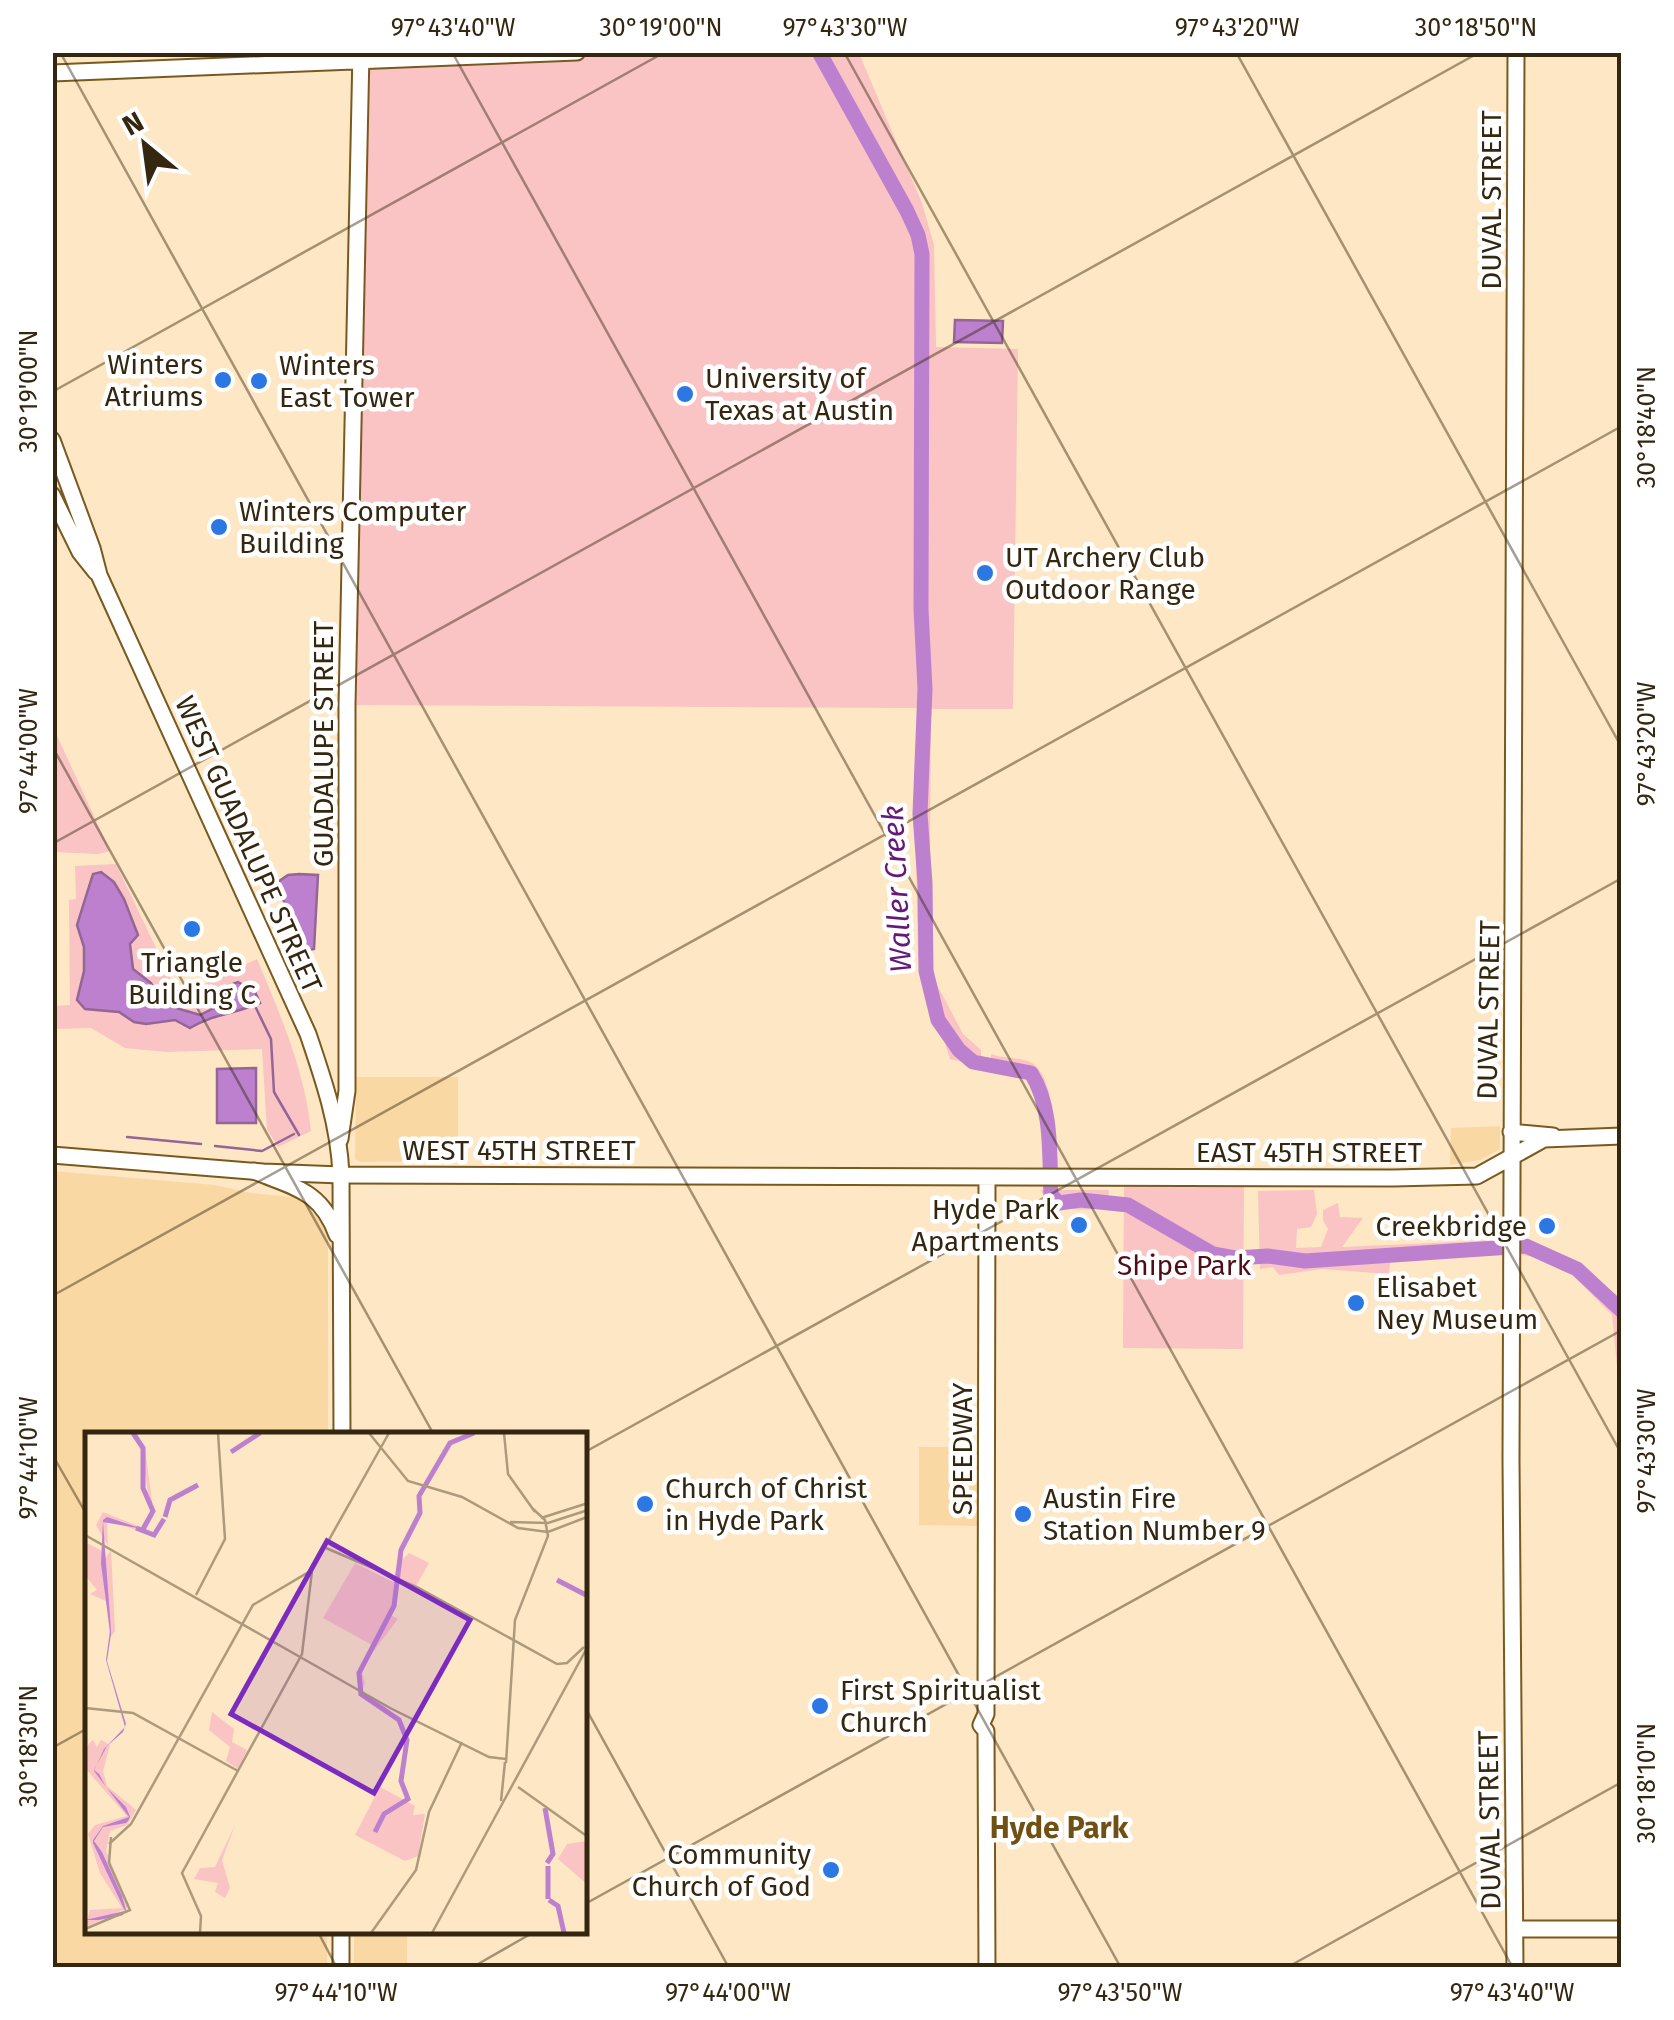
<svg xmlns="http://www.w3.org/2000/svg" width="1674" height="2020" font-family="'Fira Sans',sans-serif">
<style>
.built{fill:#fad8a4}
.green{fill:#fac3c4}
.water{fill:#bc80cf;stroke:#946595;stroke-width:2.5}
.lines{fill:none;stroke-linecap:round;stroke-linejoin:round}
.stream{stroke:#946595;stroke-width:2.5}
.river{stroke:#bc80cf;stroke-width:15}
.secondary-casing{stroke:#7a591f;stroke-width:19}
.primary-casing{stroke:#7a591f;stroke-width:19}
.secondary{stroke:#fff;stroke-width:15}
.primary{stroke:#fff;stroke-width:15}
.ticks{fill:none;stroke:#35270f;stroke-width:2.5;stroke-opacity:0.45}
.poi-dot{fill:#2b77e3;stroke:#fff;stroke-width:4}
.labels{text-anchor:middle;stroke-width:9;stroke-linejoin:round;paint-order:stroke}
.street-label{font-size:28px;fill:#35270f;stroke:#fff}
.poi-label{font-size:28px;fill:#35270f;stroke:#fff;text-anchor:start}
.park-label{font-size:28px;fill:#4f0d17;stroke:#fff}
.water-label{font-size:30px;font-style:italic;fill:#651a79;stroke:#fff}
.neighbourhood-label{font-size:30px;font-weight:bold;fill:#705013;stroke:#fff}
.inset-river{fill:none;stroke:#bc80cf;stroke-width:5}
.inset-road{fill:none;stroke:#ad9a7c;stroke-width:2.5}
.view{fill:#7b2cbf;fill-opacity:0.15;stroke:#7b2cbf;stroke-width:5}
.inset-edge{fill:none;stroke:#35270f;stroke-width:5}
.neatline{fill:none;stroke:#35270f;stroke-width:4}
.ticks-label{font-size:25px;text-anchor:middle;fill:#35270f}
</style>
<rect width="100%" height="100%" fill="#fde7c4"/>
<path class="built" d="M 356,1077 L 458,1077 L 458,1161 L 361,1162 L 355,1159 Z
M 1500,1126 L 1500,1149 L 1480,1160 L 1450,1165 L 1451,1128 Z
M 52,1171 L 215,1185 L 251,1193 L 301,1198 L 312,1204 L 324,1218 L 328,1234 L 328,1435 L 88,1435 L 88,1932 L 327,1933 L 327,1967 L 53,1967 Z
M 919,1447 L 977,1447 L 977,1526 L 919,1525 Z
M 354,1933 L 407,1933 L 407,1967 L 354,1967 Z"/>
<path class="green" d="M 577,52 L 859,53 L 922,203 L 934,245 L 936,347 L 1018,349 L 1013,709 L 931,709 L 930,846 L 915,846 L 918,708 L 347,705 L 361,62 Z
M 53,727 L 110,851 L 98,854 L 53,852 Z
M 916,858 L 930,858 L 933,977 L 963,1034 L 981,1050 L 981,1066 L 950,1059 L 918,956 Z
M 116,864 L 179,996 L 257,959 C 280,1014 305,1071 311,1131 L 278,1147 L 267,1129 L 262,1049 L 167,1052 L 125,1048 L 91,1028 L 53,1029 L 52,1006 L 70,1005 L 69,900 L 76,899 L 75,866 Z
M 991,1054 C 1004,1059 1018,1057 1030,1062 C 1055,1073 1055,1140 1058,1166 L 1043,1166 C 1043,1146 1042,1089 1024,1078 C 1015,1073 1001,1072 991,1069 Z
M 1244,1185 L 1243,1349 L 1123,1348 L 1124,1187 Z
M 1041,1190 L 1109,1190 L 1108,1209 C 1085,1208 1051,1216 1041,1190 Z
M 1314,1190 L 1317,1214 L 1311,1227 L 1297,1229 L 1296,1248 L 1321,1247 L 1328,1229 L 1323,1220 L 1323,1210 L 1338,1203 L 1340,1217 L 1363,1218 L 1342,1247 L 1501,1240 L 1500,1254 L 1390,1261 L 1389,1274 L 1322,1269 L 1279,1275 L 1273,1267 L 1260,1269 L 1258,1191 Z
M 1522,1239 L 1572,1261 L 1621,1298 L 1621,1386 L 1619,1386 L 1612,1315 L 1558,1260 L 1522,1255 Z"/>
<path class="water" d="M 955,320 L 1003,321 L 1002,343 L 954,342 Z
M 101,872 L 114,882 L 124,899 L 138,935 L 130,944 L 133,969 L 151,983 L 158,995 L 173,1007 L 200,1015 L 218,1006 L 221,988 L 238,982 L 255,992 L 260,1003 C 235,1014 213,1014 190,1028 L 175,1020 L 146,1024 L 134,1022 L 119,1012 L 85,1009 L 77,1000 L 84,971 L 84,947 L 77,925 L 93,874 Z
M 299,874 L 318,875 L 314,949 L 309,950 L 275,884 L 288,875 Z
M 256,1068 L 256,1123 L 217,1123 L 217,1069 Z"/>
<g class="lines">
<path class="stream" d="M 255,1006 L 271,1039 L 274,1092 L 299,1135
M 127,1137 L 201,1144
M 215,1146 L 262,1151 L 294,1134"/>
<path class="river" d="M 819,52 L 907,211 L 918,235 L 922,254 L 921,609 L 925,689 L 920,814 L 925,883 L 926,971 L 938,1020 L 959,1050 L 973,1062 L 1031,1073 C 1053,1108 1049,1155 1051,1195 L 1059,1203 L 1081,1200 L 1128,1205 L 1213,1254 L 1235,1258 L 1268,1256 L 1305,1261 L 1526,1246 L 1577,1269 L 1622,1311"/>
<defs>
<path id="secondary" d="M 52,73 L 577,52
M 1511,1132 L 1553,1136
M 340,1139 L 347,1091 L 347,705 L 361,52
M 52,1155 L 263,1172 L 341,1175 L 1393,1178 L 1477,1176 L 1544,1139 L 1622,1136
M 987,1177 L 986,1714 L 981,1725 L 986,1731 L 987,1968
M 1515,1929 L 1622,1929
M 1515,1968 L 1511,1459 L 1516,52"/>
<path id="primary" d="M 52,440 L 92,548 L 99,575 L 308,1034 C 324,1081 339,1125 341,1175 L 342,1435
M 52,495 L 80,552 L 96,572
M 254,1171 C 295,1188 321,1190 337,1235
M 341,1968 L 341,1932"/>
</defs>
<use href="#secondary" class="secondary-casing"/>
<use href="#primary" class="primary-casing"/>
<use href="#secondary" class="secondary"/>
<use href="#primary" class="primary"/>
</g>
<path class="ticks" d="M 60,52 L 1121,1968M 452,52 L 1513,1968M 844,52 L 1622,1455M 1236,52 L 1622,748M 52,392 L 665,52M 52,746 L 434,1435M 52,844 L 1480,52M 52,1296 L 1622,426M 585,1452 L 1622,878M 52,1454 L 88,1517M 585,1707 L 729,1968M 52,1748 L 88,1728M 585,1904 L 1622,1330M 318,1932 L 337,1968M 471,1968 L 534,1932M 1286,1968 L 1622,1782"/>
<g class="poi-dot">
<circle cx="223" cy="380" r="10"/>
<circle cx="259" cy="381" r="10"/>
<circle cx="685" cy="394" r="10"/>
<circle cx="219" cy="527" r="10"/>
<circle cx="985" cy="573" r="10"/>
<circle cx="192" cy="929" r="10"/>
<circle cx="1079" cy="1225" r="10"/>
<circle cx="1547" cy="1226" r="10"/>
<circle cx="1356" cy="1303" r="10"/>
<circle cx="645" cy="1504" r="10"/>
<circle cx="1023" cy="1514" r="10"/>
<circle cx="820" cy="1706" r="10"/>
<circle cx="831" cy="1870" r="10"/>
</g>
<g class="labels">
<g class="street-label">
<text transform="translate(1491 200) rotate(-90)" y="10">DUVAL STREET</text>
<text transform="translate(323 744) rotate(-90)" y="10">GUADALUPE STREET</text>
<text transform="translate(249 844) rotate(66)" y="10">WEST GUADALUPE STREET</text>
<text transform="translate(1488 1010) rotate(-89)" y="10">DUVAL STREET</text>
<text x="519" y="1160">WEST 45TH STREET</text>
<text x="1309" y="1162">EAST 45TH STREET</text>
<text transform="translate(962 1449) rotate(-90)" y="10">SPEEDWAY</text>
<text transform="translate(1489 1820) rotate(-91)" y="10">DUVAL STREET</text>
</g>
<g class="poi-label">
<text x="203" y="374" text-anchor="end">Winters<tspan x="203" dy="32">Atriums</tspan></text>
<text x="279" y="375">Winters<tspan x="279" dy="32">East Tower</tspan></text>
<text x="705" y="388">University of<tspan x="705" dy="32">Texas at Austin</tspan></text>
<text x="239" y="521">Winters Computer<tspan x="239" dy="32">Building</tspan></text>
<text x="1005" y="567">UT Archery Club<tspan x="1005" dy="32">Outdoor Range</tspan></text>
<text x="192" y="972" text-anchor="middle">Triangle<tspan x="192" dy="32">Building C</tspan></text>
<text x="1059" y="1219" text-anchor="end">Hyde Park<tspan x="1059" dy="32">Apartments</tspan></text>
<text x="1527" y="1236" text-anchor="end">Creekbridge</text>
<text x="1376" y="1297">Elisabet<tspan x="1376" dy="32">Ney Museum</tspan></text>
<text x="665" y="1498">Church of Christ<tspan x="665" dy="32">in Hyde Park</tspan></text>
<text x="1043" y="1508">Austin Fire<tspan x="1043" dy="32">Station Number 9</tspan></text>
<text x="840" y="1700">First Spiritualist<tspan x="840" dy="32">Church</tspan></text>
<text x="811" y="1864" text-anchor="end">Community<tspan x="811" dy="32">Church of God</tspan></text>
</g>
<g class="park-label">
<text x="1184" y="1275">Shipe Park</text>
</g>
<g class="water-label">
<text transform="translate(897 889) rotate(-93)" y="10">Waller Creek</text>
</g>
<g class="neighbourhood-label">
<text x="1059" y="1838">Hyde Park</text>
</g>
</g>
<g transform="translate(85 1432)">
<rect width="502" height="502" fill="#fde7c4"/>
<path d="M 55,13 L 60,17 L 68,76 L 69,83 L 61,98 L 68,102 L 74,91 L 79,88 L 69,104 L 22,88 L 23,114 L 11,93 L 18,80 L 58,96 L 67,83 ZM 0,110 L 19,120 L 19,128 L 26,118 L 30,199 L 25,206 L 21,169 L 5,162 L 12,158 L 0,143 ZM 316,116 L 318,127 L 324,121 L 344,131 L 331,154 L 311,150 L 306,183 L 313,187 L 276,236 L 280,251 L 277,259 L 274,240 L 287,213 L 238,186 L 270,131 L 308,150 ZM 127,280 L 149,297 L 147,310 L 162,318 L 153,337 L 141,329 L 145,315 L 124,298 ZM 8,308 L 12,315 L 16,308 L 25,313 L 18,339 L 22,354 L 51,378 L 42,393 L 25,399 L 21,419 L 45,475 L 0,495 L 5,478 L 37,476 L 15,441 L 3,402 L 10,393 L 42,384 L 0,336 L 0,316 ZM 295,355 L 330,374 L 328,383 L 340,382 L 333,424 L 320,429 L 270,403 ZM 150,393 L 137,428 L 145,456 L 140,466 L 130,460 L 133,451 L 109,447 L 115,436 L 130,435 ZM 502,409 L 501,433 L 502,452 L 473,427 L 482,412 Z" fill="#fac3c4"/>
<path d="M 22,85 L 58,97 L 18,90 L 26,198 L 26,202 L 22,229 L 41,292 L 38,300 L 22,314 L 9,338 L 14,342 L 21,355 L 41,375 L 45,385 L 43,389 L 41,391 L 18,395 L 9,409 L 17,420 L 37,464 L 41,478 L 38,483 L 35,484 L 14,488 L 0,488 L 40,479 L 8,411 L 8,408 L 18,394 L 44,385 L 9,339 L 19,317 L 40,295 L 21,228 L 25,199 L 16,132 L 18,88 Z" fill="#bc80cf"/>
<path class="inset-river" d="M 48,1 L 58,16 L 58,56 L 68,79 L 58,97M 146,20 L 175,1M 80,85 L 85,68 L 113,53M 51,96 L 69,103 L 79,87M 472,148 L 503,164M 460,376 L 468,422 L 462,431M 290,400 L 299,382 L 323,367 L 316,349 L 322,308 L 314,288 L 276,262 L 274,241 L 309,174 L 316,118 L 335,81 L 334,64 L 365,11 L 389,1M 463,434 L 463,467M 464,468 L 473,474 L 479,501"/>
<path class="inset-road" d="M 284,1 L 323,49 L 377,65 L 433,96 L 463,100 L 502,85M 419,1 L 423,42 L 450,80M 456,86 L 503,71M 425,90 L 463,91 L 503,78M 0,103 L 305,276 L 404,325 L 421,327M 241,116 L 332,155 L 472,232 L 482,231 L 499,215M 111,163 L 140,107 L 133,1M 0,276 L 48,281 L 153,339M 421,331 L 430,188 L 463,104 L 460,88 L 447,76M 433,355 L 503,405M 416,369 L 420,330M 24,412 L 46,392 L 168,173 L 227,138 L 304,1M 0,497 L 45,478 L 24,431 L 26,405M 115,501 L 116,484 L 97,441 L 217,222 L 227,139M 286,501 L 331,438 L 344,380 L 377,310M 347,501 L 503,214"/>
<path class="view" d="M 242,109 L 385,188 L 289,361 L 146,282 Z"/>
<rect width="502" height="502" class="inset-edge"/>
</g>
<rect width="1674" height="2020" fill="none" stroke="#ffffff" stroke-width="110"/>
<g transform="translate(145 145) rotate(331)" stroke="#ffffff" stroke-width="8" paint-order="stroke">
<path d="M0-8L18 38L0 25L-18 38Z" fill="#35270f"/>
<text y="-15" font-size="28" font-weight="bold" text-anchor="middle" fill="#35270f">N</text>
</g>
<rect x="55" y="55" width="1564" height="1910" class="neatline"/>
<g class="ticks-label">
<text x="453" y="36">97°43'40"W</text>
<text x="661" y="36">30°19'00"N</text>
<text x="845" y="36">97°43'30"W</text>
<text x="1237" y="36">97°43'20"W</text>
<text x="1476" y="36">30°18'50"N</text>
<text transform="translate(28 391) rotate(-90)" y="9">30°19'00"N</text>
<text transform="translate(1646 427) rotate(-90)" y="9">30°18'40"N</text>
<text transform="translate(1646 744) rotate(-90)" y="9">97°43'20"W</text>
<text transform="translate(28 751) rotate(-90)" y="9">97°44'00"W</text>
<text transform="translate(1646 1451) rotate(-90)" y="9">97°43'30"W</text>
<text transform="translate(28 1458) rotate(-90)" y="9">97°44'10"W</text>
<text transform="translate(28 1746) rotate(-90)" y="9">30°18'30"N</text>
<text transform="translate(1646 1783) rotate(-90)" y="9">30°18'10"N</text>
<text x="336" y="2001">97°44'10"W</text>
<text x="728" y="2001">97°44'00"W</text>
<text x="1120" y="2001">97°43'50"W</text>
<text x="1512" y="2001">97°43'40"W</text>
</g>
</svg>
